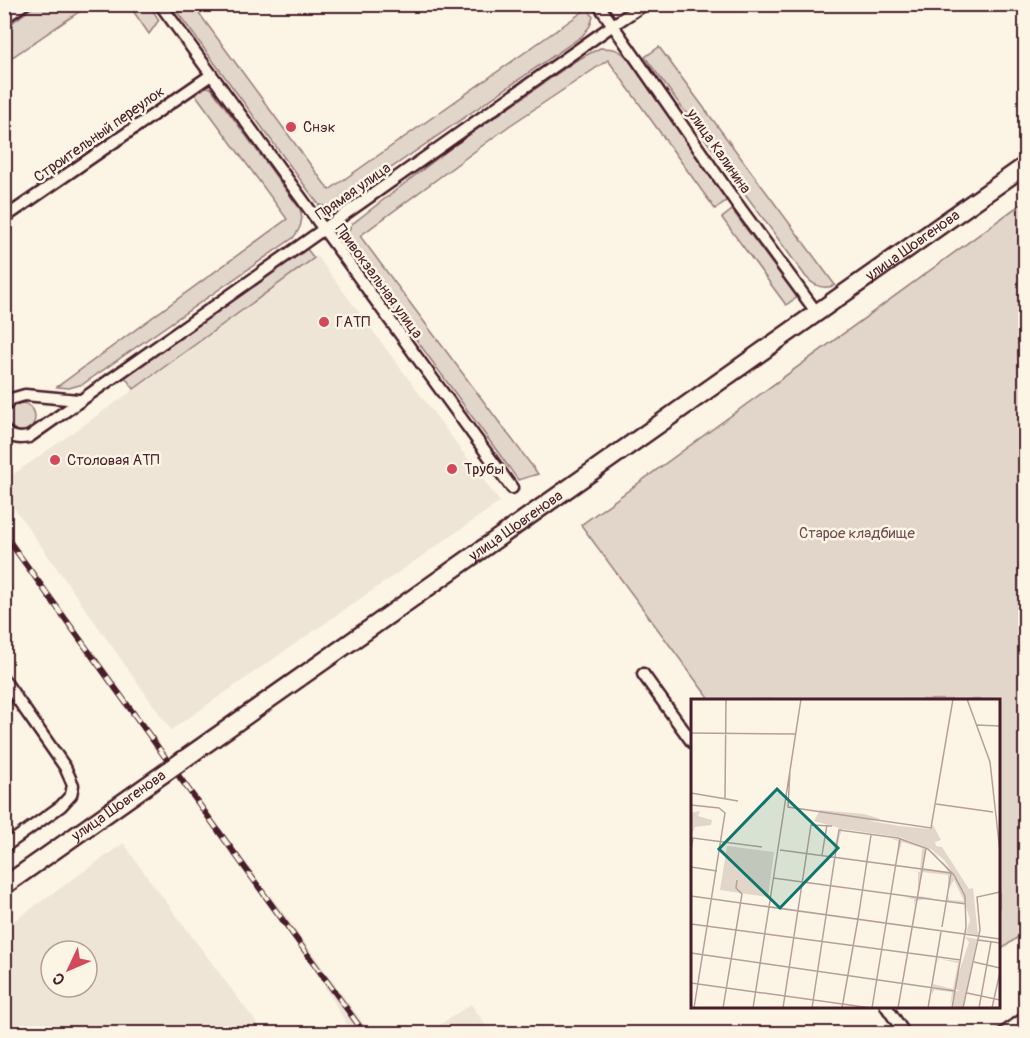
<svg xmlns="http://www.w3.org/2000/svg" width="1030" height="1038" font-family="Pangolin,sans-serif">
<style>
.built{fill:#eee5d7;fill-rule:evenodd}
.green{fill:#e2d5ca;stroke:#967a7a;stroke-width:1.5}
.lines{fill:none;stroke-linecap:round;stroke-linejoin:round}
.street-casing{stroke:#4a1f2b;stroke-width:15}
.secondary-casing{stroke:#4a1f2b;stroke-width:21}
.street{stroke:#fcf5e5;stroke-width:10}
.secondary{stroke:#fcf5e5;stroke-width:16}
.rail-casing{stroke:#4a1f2b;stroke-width:6}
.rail{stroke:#fcf5e5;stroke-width:4;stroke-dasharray:11;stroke-linecap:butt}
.secondary-bridge-casing{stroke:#4a1f2b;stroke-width:21;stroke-linecap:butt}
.secondary-bridge{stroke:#fcf5e5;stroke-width:16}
.poi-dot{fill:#d1495b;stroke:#fcf5e5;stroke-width:2}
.labels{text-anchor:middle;stroke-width:5;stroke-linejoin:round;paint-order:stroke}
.poi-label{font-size:15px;fill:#4a1f2b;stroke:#fcf5e5;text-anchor:start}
.street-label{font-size:15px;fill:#4a1f2b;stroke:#fcf5e5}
.park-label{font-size:15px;fill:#704c53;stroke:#fcf5e5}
.inset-road{fill:none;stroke:#b59f9b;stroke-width:1.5}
.view{fill:#0f766e;fill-opacity:0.15;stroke:#0f766e;stroke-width:3}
.inset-edge{fill:none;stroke:#4a1f2b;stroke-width:3}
</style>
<rect width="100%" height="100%" fill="#fcf5e5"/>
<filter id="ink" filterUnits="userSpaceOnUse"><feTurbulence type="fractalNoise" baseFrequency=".0167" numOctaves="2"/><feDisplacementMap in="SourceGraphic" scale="12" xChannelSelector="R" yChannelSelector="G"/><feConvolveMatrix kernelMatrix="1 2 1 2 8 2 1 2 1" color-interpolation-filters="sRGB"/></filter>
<g filter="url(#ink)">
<path class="built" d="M 317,256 L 500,502 L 171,730 L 5,495 L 4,481 L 159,372 Z
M 124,843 L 138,864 L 264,1033 L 5,1033 L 5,927 ZM 51,951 L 87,951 L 87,987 L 51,987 Z
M 269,893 L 370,1033 L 352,1033 Z
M 471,1004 L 491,1033 L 435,1033 L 432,1030 Z"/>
<path class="green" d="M 36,5 L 89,5 L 5,62 L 5,28 Z
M 129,5 L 149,5 L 159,20 L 149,34 Z
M 172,5 L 193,5 L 329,190 L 588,8 L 593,17 L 590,26 L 582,36 L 339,204 L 330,207 L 319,205 Z
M 659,47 L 835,285 C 824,290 814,286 806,277 L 645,57 Z
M 600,48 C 614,48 620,49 629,60 L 727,200 L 715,209 L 608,60 L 509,126 L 360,236 L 538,474 L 518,480 L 347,244 L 347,234 L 352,224 L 456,144 L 577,60 Z
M 203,86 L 211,88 L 300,209 C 304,220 301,229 293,238 L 83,384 L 69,388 L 57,387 L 287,219 L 193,91 Z
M 1025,201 L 1026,931 L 999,951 L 998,700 L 710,700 L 581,525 Z
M 732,210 L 797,297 L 786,305 L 722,218 Z
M 307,249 L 314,258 L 134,389 L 124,376 Z
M7 417a14 14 0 1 1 28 0a14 14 0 1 1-28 0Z"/>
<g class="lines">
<defs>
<path id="street" d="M 160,4 L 512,488
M 598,4 L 735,201 L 817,313
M 4,18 L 24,4
M 4,218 L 211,75
M 4,407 L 11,399 L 25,395 L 78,400
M 4,431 C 12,438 19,439 29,437 L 613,25 L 645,4
M 643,674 L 692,742
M 4,680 L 65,767 L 73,785 L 71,795 L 61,806 L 4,847
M 886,1006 L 905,1034
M 1002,1034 L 1026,1017"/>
<g id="secondary">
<path id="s1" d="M 362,634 L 1026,165"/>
</g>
</defs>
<use href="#street" class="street-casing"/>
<use href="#secondary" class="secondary-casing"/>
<use href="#street" class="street"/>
<use href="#secondary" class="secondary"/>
<defs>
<path id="rail" d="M 4,534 L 365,1034"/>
</defs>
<use href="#rail" class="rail-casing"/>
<use href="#rail" class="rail"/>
<defs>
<g id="secondary-bridge">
<path id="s2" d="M 4,886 L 362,634"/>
</g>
</defs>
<use href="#secondary-bridge" class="secondary-bridge-casing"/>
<use href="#secondary-bridge" class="secondary-bridge"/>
</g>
</g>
<g class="poi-dot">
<circle cx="291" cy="127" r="6"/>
<circle cx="324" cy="322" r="6"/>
<circle cx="55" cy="460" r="6"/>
<circle cx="452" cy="469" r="6"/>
</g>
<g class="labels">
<g class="poi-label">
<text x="303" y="132">Снэк</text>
<text x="336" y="327">ГАТП</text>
<text x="67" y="465">Столовая АТП</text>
<text x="464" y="474">Трубы</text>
</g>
<g class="street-label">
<text transform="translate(99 134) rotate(-35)" y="5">Строительный переулок</text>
<text transform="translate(719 151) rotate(55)" y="5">улица Калинина</text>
<text transform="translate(353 191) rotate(-35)" y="5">Прямая улица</text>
<text dy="5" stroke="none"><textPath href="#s1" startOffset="674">улица Шовгенова</textPath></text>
<text transform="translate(379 281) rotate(54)" y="5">Привокзальная улица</text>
<text dy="5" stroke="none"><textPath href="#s1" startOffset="188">улица Шовгенова</textPath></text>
<text dy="5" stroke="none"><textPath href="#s2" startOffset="140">улица Шовгенова</textPath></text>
</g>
<g class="park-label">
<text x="857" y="538">Старое кладбище</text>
</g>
</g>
<g transform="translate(691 699)">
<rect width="309" height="309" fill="#fcf5e5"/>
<path d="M 129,111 L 173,115 L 190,120 L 179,122 L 209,127 L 239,130 L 242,126 L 250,141 L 244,143 L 245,147 L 251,148 L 278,190 L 282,189 L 287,236 L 275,234 L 279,221 L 274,204 L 256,202 L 257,196 L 258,201 L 273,202 L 263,181 L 257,192 L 257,176 L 231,173 L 227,197 L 242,199 L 224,202 L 223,210 L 223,200 L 213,199 L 227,198 L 227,173 L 213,170 L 229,173 L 231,149 L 211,143 L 207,157 L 207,142 L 198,139 L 211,141 L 242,153 L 248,158 L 235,150 L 232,169 L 257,173 L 250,161 L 260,171 L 253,161 L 240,150 L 208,138 L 151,130 L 143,156 L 137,157 L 141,156 L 148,129 L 123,122 ZM 9,112 L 7,117 L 21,121 L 20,126 L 4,128 L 0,138 L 0,114 ZM 36,147 L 83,153 L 77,198 L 29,191 ZM 274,238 L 286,240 L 272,309 L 261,309 L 264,292 L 269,292 L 264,290 L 259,309 L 261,293 L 243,291 L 241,296 L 241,290 L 257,291 L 242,288 L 242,285 L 262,290 L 267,264 L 248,260 L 246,264 L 247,260 L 268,262 L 268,273 L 278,243 Z" fill="#e2d5ca"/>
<path class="inset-road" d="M 276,0 L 299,63 L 309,153M 286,26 L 309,27M 0,34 L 105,35M 99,71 L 97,108 L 240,129 L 262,0M 0,94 L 47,102M 34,99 L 35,0M 245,105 L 302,113M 0,106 L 28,109 L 34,114 L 3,309M 89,151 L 260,174 L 251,228M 0,152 L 2,139 L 71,148M 131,156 L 136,126M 0,168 L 26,172M 82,179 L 275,205M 0,197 L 309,240M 78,208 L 110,0M 167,220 L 180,136M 0,225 L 270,261M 287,241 L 309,244M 0,254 L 264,292M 283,263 L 309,269M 0,284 L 180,309M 276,294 L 309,301M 32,309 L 51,195 L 45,189 L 46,181M 62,309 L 78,208M 92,309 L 120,126 L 141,127M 121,309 L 148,131 L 207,139 L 237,150 L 263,176 L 274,197 L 275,228 L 261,309M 151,309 L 167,220M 181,309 L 209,140M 207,309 L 235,149M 237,309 L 250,233M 272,309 L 289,231 L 286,198 L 309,193M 288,309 L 300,243M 301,309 L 309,273"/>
<path class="view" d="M 86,90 L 147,149 L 89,209 L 28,150 Z"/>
<rect width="309" height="309" class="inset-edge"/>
</g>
<rect width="1030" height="1038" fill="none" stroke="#fcf5e5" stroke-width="24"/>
<rect x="12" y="12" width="1006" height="1014" fill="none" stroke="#4a1f2b" stroke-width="2" filter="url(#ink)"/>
<g transform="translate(69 969) rotate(226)"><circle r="28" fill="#fcf5e5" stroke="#b59f9b" stroke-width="1.5"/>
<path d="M0-4.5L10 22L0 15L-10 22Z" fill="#d1495b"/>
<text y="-9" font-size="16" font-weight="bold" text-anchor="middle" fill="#4a1f2b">С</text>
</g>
</svg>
